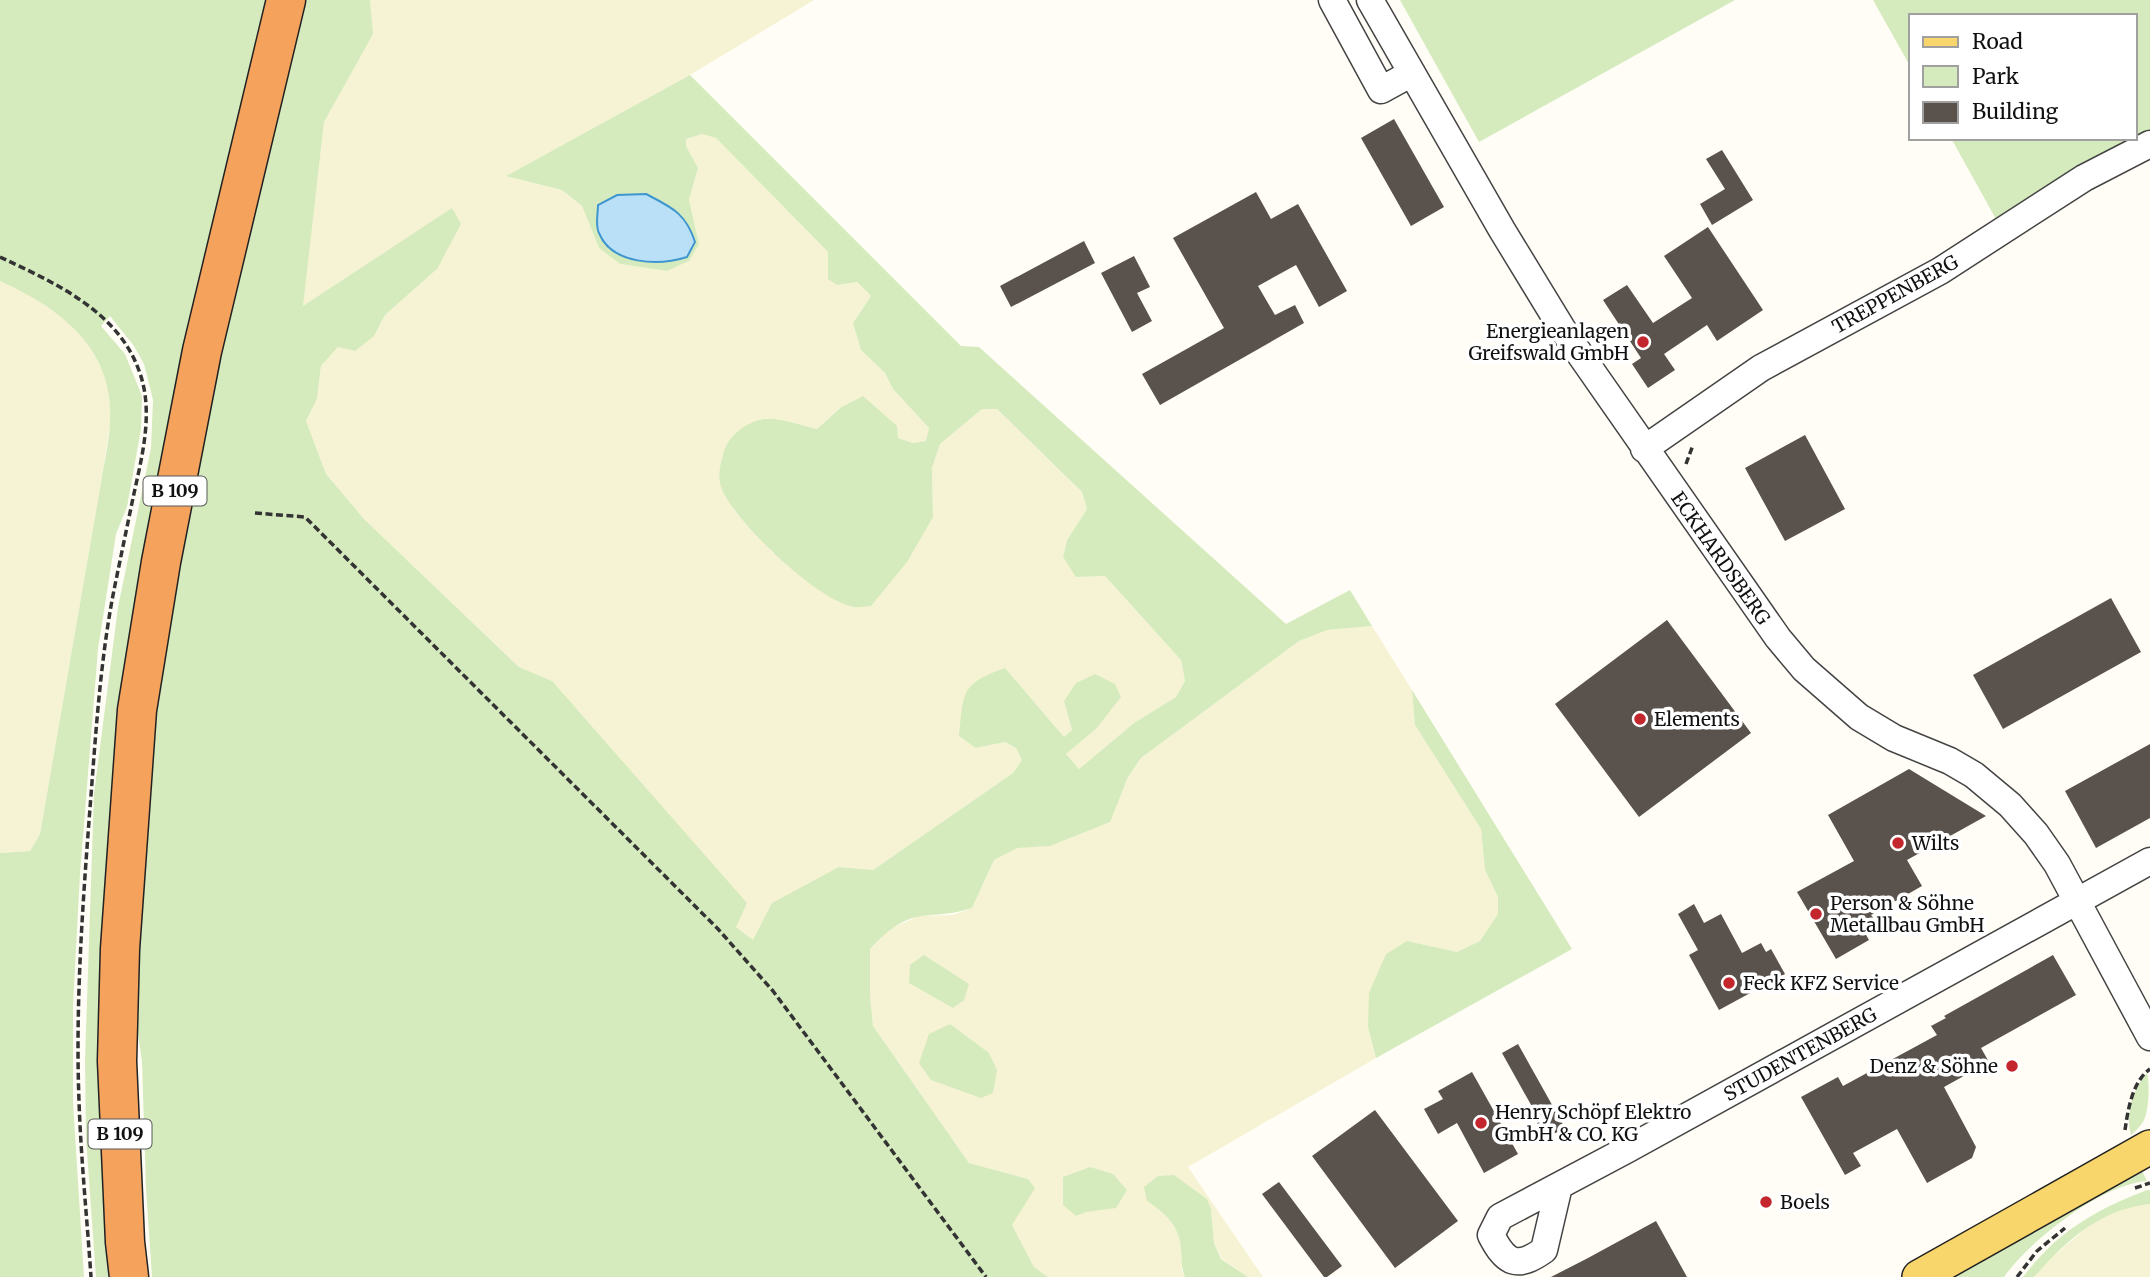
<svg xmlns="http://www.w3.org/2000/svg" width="2150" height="1277" font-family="Merriweather,serif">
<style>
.farmland{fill:#f6f3d4}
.green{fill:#d5ebbd}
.water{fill:#b9e0f7;stroke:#3f96cf;stroke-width:2}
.building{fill:#5a524d}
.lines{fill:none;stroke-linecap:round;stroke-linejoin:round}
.minor-casing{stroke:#444;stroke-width:29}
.major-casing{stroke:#222;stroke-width:36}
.highway-casing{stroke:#222;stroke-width:41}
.path{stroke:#333;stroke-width:3.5;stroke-dasharray:7 3.5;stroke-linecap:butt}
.minor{stroke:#fff;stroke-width:26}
.major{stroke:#f9d66b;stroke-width:33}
.highway{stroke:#f5a25d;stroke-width:38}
.poi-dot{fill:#c4262e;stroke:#fff;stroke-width:2.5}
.labels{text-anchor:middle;stroke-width:7;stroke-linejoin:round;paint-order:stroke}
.shield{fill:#fff;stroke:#585858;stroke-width:2}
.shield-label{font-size:18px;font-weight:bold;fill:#111}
.street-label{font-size:19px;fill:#111;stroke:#fff}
.poi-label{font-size:19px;fill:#111;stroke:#fff;text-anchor:start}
</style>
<rect width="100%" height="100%" fill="#fffdf5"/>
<path class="farmland" d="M 370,0 L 814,0 L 690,75 L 507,176 L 562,190 L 582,206 L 599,248 L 620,264 L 667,271 L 689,261 L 699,244 L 689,200 L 698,168 L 686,146 L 686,139 L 702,134 L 716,138 L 828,252 L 837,285 L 857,282 L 871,296 L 853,323 L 861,350 L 885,373 L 893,389 L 929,428 L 927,441 L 913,443 L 898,438 L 839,408 L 817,429 L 766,418 L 721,487 L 735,512 L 773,553 L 933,517 L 932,468 L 940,444 L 982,409 L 997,409 L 1082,492 L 1087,509 L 1067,540 L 1063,557 L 1077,577 L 1105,576 L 1181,660 L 1185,681 L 1176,697 L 1134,723 L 1079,769 L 1066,754 L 1096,729 L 1064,701 L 1072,730 L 1064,737 L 1005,668 L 976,748 L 1005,742 L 1016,748 L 1022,760 L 1013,773 L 873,870 L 839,867 L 753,940 L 736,927 L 552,681 L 519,667 L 364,519 L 326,474 L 306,421 L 317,399 L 321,366 L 338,347 L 374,336 L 385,315 L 437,269 L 453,208 L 302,307 L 324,122 L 372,34 Z
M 0,281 L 28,293 L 72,324 L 92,349 L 107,380 L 111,417 L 103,471 L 40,834 L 30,851 L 0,853 Z
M 1372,626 L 1412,690 L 1415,725 L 1481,829 L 1485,870 L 1498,897 L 1498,914 L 1480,941 L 1457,952 L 1407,941 L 1368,1027 L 1376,1058 L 1188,1167 L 1263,1277 L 1248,1277 L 1222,1259 L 1214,1243 L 1211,1209 L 1147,1201 L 1162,1211 L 1176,1227 L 1181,1243 L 1182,1272 L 1185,1277 L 1048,1277 L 1034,1267 L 1012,1225 L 1028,1179 L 969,1163 L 873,1026 L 870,995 L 870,949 L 888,930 L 919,916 L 953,915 L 972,908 L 994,860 L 1017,847 L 1050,846 L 1109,822 L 1128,777 L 1141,758 L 1299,641 L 1326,630 Z
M 2150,1204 L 2150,1277 L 2034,1277 L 2050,1259 L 2090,1225 L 2120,1208 Z"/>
<path class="green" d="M 0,0 L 278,0 L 152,540 L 116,1277 L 96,1277 L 86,1138 L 85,1060 L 94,794 L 118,607 L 151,448 L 153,400 L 144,364 L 134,346 L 110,316 L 101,326 L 125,354 L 142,396 L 141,429 L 127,507 L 116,534 L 98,649 L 80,874 L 73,1005 L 73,1102 L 84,1277 L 0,1277 L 0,853 L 30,851 L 40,834 L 103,471 C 106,454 110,435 110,418 C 113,347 58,307 0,281 Z
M 301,0 L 370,0 L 373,34 L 324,122 L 303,306 L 452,208 L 461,224 L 437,269 L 385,315 L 374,336 L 355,351 L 338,347 L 321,366 L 317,399 L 306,421 L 326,474 L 364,519 L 519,667 L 552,681 L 747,903 L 736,927 L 753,940 L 772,903 L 839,867 L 873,870 L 1013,773 L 1022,760 L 1016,748 L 1005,742 L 976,748 L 959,736 C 964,692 960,684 1005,668 L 1064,737 L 1072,730 L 1064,701 L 1076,683 L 1095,674 L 1115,684 L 1121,697 L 1096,729 L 1066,754 L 1079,769 L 1134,723 L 1176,697 L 1185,681 L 1181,660 L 1105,576 L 1076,577 L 1063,557 L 1067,540 L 1087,509 L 1082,492 L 997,409 L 982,409 L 940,444 L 932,468 L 933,517 L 907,562 L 871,606 C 866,606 860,608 855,607 C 820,603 733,521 721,487 C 717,474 721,463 724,451 C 730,434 747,422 764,419 C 777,417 804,426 817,429 L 840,408 L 863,396 L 897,426 L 898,438 L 913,443 L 926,441 L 929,428 L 893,389 L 885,373 L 861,350 L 853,323 L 871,296 L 857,282 L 837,285 L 828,279 L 828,252 L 716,138 L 702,134 L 686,139 L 686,146 L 698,168 L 689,200 L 699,244 L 689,261 L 667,271 L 620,264 L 599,248 L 582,206 L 562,190 L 506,176 L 690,75 L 961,346 L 979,347 L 1286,624 L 1350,590 L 1372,626 L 1327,630 L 1299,641 L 1141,758 L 1128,777 L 1110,822 L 1050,846 L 1017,848 L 994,860 L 972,908 C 954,914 940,914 922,916 C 900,919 884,934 870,949 L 870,995 L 873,1026 L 969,1163 L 1028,1179 L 1035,1188 L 1012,1225 L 1034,1267 L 1048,1277 L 152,1277 L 146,1189 L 142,1062 L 132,992 L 140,815 L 177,546 Z
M 1400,0 L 1735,0 L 1479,142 Z
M 1873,0 L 2150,0 L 2150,131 L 1997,221 L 1951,138 L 2134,138 L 2134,16 L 1910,16 L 1910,66 Z
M 1412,690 L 1572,949 L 1376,1058 L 1368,1027 L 1369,993 L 1386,954 L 1407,941 L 1457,952 L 1480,941 L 1498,914 L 1498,897 L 1485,870 L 1481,829 L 1415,725 Z
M 924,955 L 969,984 L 964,1000 L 953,1008 L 909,983 L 910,965 Z
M 950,1024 L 989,1053 L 997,1070 L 993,1093 L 981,1098 L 931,1080 L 919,1063 L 929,1034 Z
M 2147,1073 C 2150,1083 2149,1113 2143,1122 C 2140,1127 2135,1131 2131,1135 C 2125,1115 2133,1088 2147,1073 Z
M 1090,1167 L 1113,1174 L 1127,1190 L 1116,1208 L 1086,1212 L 1076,1216 L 1063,1205 L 1063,1177 Z
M 2142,1171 L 2147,1181 C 2102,1184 2030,1240 2004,1277 L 1947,1277 L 2121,1180 Z
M 1174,1175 L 1207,1199 L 1211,1209 L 1214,1243 L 1221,1259 L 1248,1277 L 1185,1277 C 1181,1269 1182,1259 1181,1249 C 1180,1226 1165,1213 1147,1201 L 1144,1187 L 1158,1176 Z
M 2147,1190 L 2150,1190 L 2150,1204 C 2100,1209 2066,1241 2034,1277 L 2023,1277 C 2057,1232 2095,1210 2147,1190 Z"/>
<path class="water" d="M 646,194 C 671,207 686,213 695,242 L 687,257 C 659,266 612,265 599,233 C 595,225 598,214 598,205 L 617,195 Z"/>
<path class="building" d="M 1394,119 L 1444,207 L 1411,226 L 1361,138 Z
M 1722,150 L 1753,200 L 1712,225 L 1700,204 L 1725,189 L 1706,159 Z
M 1256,192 L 1271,219 L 1298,204 L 1347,291 L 1319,307 L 1296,265 L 1258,286 L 1275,315 L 1295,305 L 1304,323 L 1160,405 L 1142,374 L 1224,328 L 1173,238 Z
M 1708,227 L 1763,310 L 1717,341 L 1707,325 L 1664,354 L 1675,370 L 1648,388 L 1632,364 L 1641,358 L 1603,300 L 1627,285 L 1653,323 L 1692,298 L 1664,256 Z
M 1084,241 L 1095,263 L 1011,307 L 1000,286 Z
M 1134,256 L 1150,287 L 1137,293 L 1152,321 L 1132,332 L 1101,273 Z
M 1805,435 L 1845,509 L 1785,541 L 1745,468 Z
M 2111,598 L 2141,652 L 2003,729 L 1973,675 Z
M 1667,620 L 1751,733 L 1639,817 L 1555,704 Z
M 2150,744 L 2150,818 L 2096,848 L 2065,791 Z
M 1909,769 L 1986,816 L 1907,860 L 1922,886 L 1871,915 L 1875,920 L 1862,928 L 1869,940 L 1836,959 L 1797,892 L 1854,861 L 1828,815 Z
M 1694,904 L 1704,923 L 1721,914 L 1742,953 L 1761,943 L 1766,952 L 1771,949 L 1785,974 L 1719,1010 L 1689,955 L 1698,950 L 1678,914 Z
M 2053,955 L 2076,995 L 1981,1048 L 1989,1062 L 1944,1087 L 1976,1147 L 1972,1158 L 1927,1183 L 1897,1129 L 1853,1153 L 1861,1166 L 1845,1175 L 1801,1097 L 1838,1077 L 1843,1086 L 1937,1035 L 1931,1026 L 1946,1018 L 1944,1016 Z
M 1518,1044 L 1565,1128 L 1546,1138 L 1537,1123 L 1540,1121 L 1502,1053 Z
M 1472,1072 L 1518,1154 L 1484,1173 L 1457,1123 L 1438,1134 L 1424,1109 L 1443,1099 L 1438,1091 Z
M 1375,1110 L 1458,1221 L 1395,1268 L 1312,1156 Z
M 1279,1182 L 1342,1266 L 1327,1277 L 1324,1277 L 1262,1194 Z
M 1656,1221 L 1687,1277 L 1551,1277 L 1588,1258 Z"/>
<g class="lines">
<defs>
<path id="minor" d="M 1332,0 L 1381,90 L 1412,73
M 1370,0 L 1502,230 L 1563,330 L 1778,638 L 1804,669 L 1859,717 L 1894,738 L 1950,761 L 1974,775 L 2010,805 L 2036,834 L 2057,864 L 2150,1037
M 1644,449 L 1761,368 L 1940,271 L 2084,178 L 2150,144
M 1559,1186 L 1544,1250 C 1517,1269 1506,1264 1491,1235 L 1500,1217 L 1628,1149 L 2150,861"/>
<path id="major" d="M 1919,1277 L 2150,1147"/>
<path id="highway" d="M 129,1277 L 125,1242 L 117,1061 L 120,949 L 137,710 L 161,562 L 202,351 L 286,0"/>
</defs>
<use href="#minor" class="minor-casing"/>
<use href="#major" class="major-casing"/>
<use href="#highway" class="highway-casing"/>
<path class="path" d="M 0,257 C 53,282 116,310 138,368 C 155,410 142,456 133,498 C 127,527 121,556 115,585 C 102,649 97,716 92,782 C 84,887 75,996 79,1101 C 81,1160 87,1218 91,1277
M 1686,464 L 1693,445
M 255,513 L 305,517 L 718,929 L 773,991 L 986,1277
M 2125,1130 C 2128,1110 2132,1082 2150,1069
M 2135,1188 L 2150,1183
M 2017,1277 L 2037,1251 L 2065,1228"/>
<use href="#minor" class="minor"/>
<use href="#major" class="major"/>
<use href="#highway" class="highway"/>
</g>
<g class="poi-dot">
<circle cx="1643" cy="342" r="7"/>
<circle cx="1640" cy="719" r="7"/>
<circle cx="1898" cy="843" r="7"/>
<circle cx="1816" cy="914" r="7"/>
<circle cx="1729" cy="983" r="7"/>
<circle cx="2012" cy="1066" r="7"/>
<circle cx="1481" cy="1123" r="7"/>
<circle cx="1766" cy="1202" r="7"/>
</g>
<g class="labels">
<g class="shield">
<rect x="143.5" y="476.5" width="63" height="29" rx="5"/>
<rect x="88.5" y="1119.5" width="63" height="29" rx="5"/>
</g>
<g class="shield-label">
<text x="175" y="497">B 109</text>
<text x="120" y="1140">B 109</text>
</g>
<g class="street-label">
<text transform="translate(1895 294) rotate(-29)" y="7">TREPPENBERG</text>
<text transform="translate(1721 558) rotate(55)" y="7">ECKHARDSBERG</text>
<text transform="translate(1800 1054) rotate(-29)" y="7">STUDENTENBERG</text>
</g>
<g class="poi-label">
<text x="1629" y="338" text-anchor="end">Energieanlagen<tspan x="1629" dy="22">Greifswald GmbH</tspan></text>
<text x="1654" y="726">Elements</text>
<text x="1912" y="850">Wilts</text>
<text x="1830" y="910">Person &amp; Söhne<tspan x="1830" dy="22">Metallbau GmbH</tspan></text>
<text x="1743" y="990">Feck KFZ Service</text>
<text x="1998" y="1073" text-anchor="end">Denz &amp; Söhne</text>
<text x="1495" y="1119">Henry Schöpf Elektro<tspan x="1495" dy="22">GmbH &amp; CO. KG</tspan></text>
<text x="1780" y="1209">Boels</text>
</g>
</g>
<rect x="1909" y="14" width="228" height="126" fill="#ffffff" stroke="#a0a0a0" stroke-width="2"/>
<rect x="1923" y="37" width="35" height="10" fill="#f9d66b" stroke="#a0a0a0" stroke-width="2"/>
<text x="1972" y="49" font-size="21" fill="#111111">Road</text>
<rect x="1923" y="66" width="35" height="21" fill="#d5ebbd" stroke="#a0a0a0" stroke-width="2"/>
<text x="1972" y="84" font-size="21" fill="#111111">Park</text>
<rect x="1923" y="102" width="35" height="21" fill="#5a524d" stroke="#a0a0a0" stroke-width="2"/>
<text x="1972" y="119" font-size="21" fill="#111111">Building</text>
</svg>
